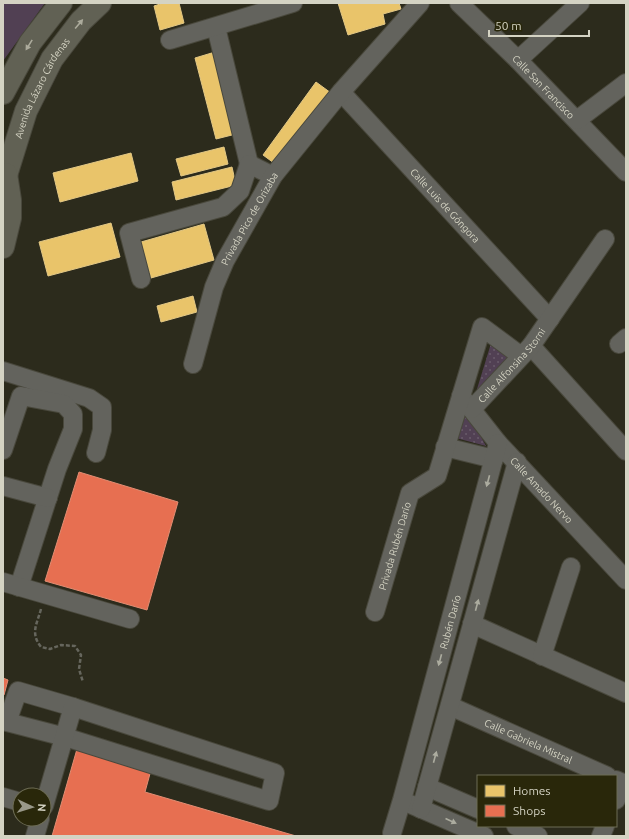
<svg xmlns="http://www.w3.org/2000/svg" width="629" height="839" font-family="Ubuntu,sans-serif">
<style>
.grass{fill:url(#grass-dots)}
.park{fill:#514053}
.homes{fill:#e9c46a;stroke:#e3c885}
.shops{fill:#e76f51;stroke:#e18d73}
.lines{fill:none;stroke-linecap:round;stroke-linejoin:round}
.minor-casing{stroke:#49483c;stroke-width:20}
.highway-casing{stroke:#49483c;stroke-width:24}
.path{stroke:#66665d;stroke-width:2.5;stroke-dasharray:4 2;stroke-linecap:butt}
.minor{stroke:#63635d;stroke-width:18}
.highway{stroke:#616154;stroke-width:22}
.oneway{fill:#acab9c}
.oneway2{fill:#acac9f}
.labels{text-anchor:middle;stroke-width:4;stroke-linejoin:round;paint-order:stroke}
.street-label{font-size:10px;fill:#d4d3c3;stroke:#29270a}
</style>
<defs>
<pattern id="grass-dots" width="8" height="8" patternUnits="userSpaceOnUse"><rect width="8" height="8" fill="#514053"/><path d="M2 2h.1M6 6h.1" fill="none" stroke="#695b6a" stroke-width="1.8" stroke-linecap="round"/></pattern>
</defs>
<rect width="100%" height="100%" fill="#2c2b1c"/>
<path class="grass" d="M 493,337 L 515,356 L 482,395 L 477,389 Z
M 466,409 L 486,446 L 456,438 Z"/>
<path class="park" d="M 3,3 L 45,3 L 3,61 Z"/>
<path class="homes" d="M 163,3 L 179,3 L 184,23 L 160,30 L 154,6 Z
M 338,3 L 399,3 L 401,9 L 383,14 L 385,24 L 348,35 Z
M 215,52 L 236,134 L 216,139 L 195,58 Z
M 316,82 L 331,93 L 278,166 L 263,155 Z
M 224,147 L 228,164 L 181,176 L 176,159 Z
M 131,153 L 138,181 L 60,202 L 53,173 Z
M 232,167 L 236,185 L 176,200 L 172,182 Z
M 111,223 L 120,257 L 48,276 L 39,242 Z
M 204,224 L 214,260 L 151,278 L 141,242 Z
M 193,296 L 197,312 L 161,322 L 157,306 Z"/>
<path class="shops" d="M 79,472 L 178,502 L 147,610 L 45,581 Z
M 3,678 L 8,680 L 4,695 L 3,695 Z
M 77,749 L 151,770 L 145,792 L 296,836 L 52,836 Z"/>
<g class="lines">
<defs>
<g id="minor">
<path id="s1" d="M 459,3 L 518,60 L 626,172"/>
<path d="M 216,27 L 249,164"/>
<path d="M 170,40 L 293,3"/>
<path d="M 518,60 L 580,3"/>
<path id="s2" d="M 341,92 L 550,319"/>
<path d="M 577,120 L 626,83"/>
<path d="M 141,279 L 129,233 L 223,207 L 240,191 L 249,164 L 273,176"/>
<path d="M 619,344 L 626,338"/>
<path d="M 531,346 L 626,451"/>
<path id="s3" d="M 193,364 L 214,287 L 225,261 L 273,176 L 341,92 L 420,3"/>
<path d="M 3,371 L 89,398 L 102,407 L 102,430 L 96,453"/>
<path id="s4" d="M 461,396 L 498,443 L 626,580"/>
<path id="s5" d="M 472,409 L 531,346 L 605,239"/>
<path d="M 445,447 L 494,459"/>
<path d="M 3,450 L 21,396 L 64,404 L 73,414 L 73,429 L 57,469 L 19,587"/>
<path d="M 3,486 L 48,498"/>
<path d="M 3,582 L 130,619"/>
<path id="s6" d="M 375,612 L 410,493 L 437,476 L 482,327 L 521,356"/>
<path d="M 472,624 L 626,693"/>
<path d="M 542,656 L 571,567"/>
<path id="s7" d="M 450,706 L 607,776"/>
<path d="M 3,720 L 7,722 L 65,737 L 269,801 L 275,773 L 73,707 L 18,691 L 7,722"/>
<path d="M 616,780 L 623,783 L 616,800"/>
<path d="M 427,787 L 478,809"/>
<path d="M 3,797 L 20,802"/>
<path d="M 410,804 L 484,836"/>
<path d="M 44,806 L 73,707"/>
<path d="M 421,809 L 517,462"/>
<path d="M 516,826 L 538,836"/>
<path id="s8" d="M 392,833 L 402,800 L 498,443"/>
<path d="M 35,836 L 40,819"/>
<path d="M 601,836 L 605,826"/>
</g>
<g id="highway">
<path d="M 3,93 L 30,43 L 61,3"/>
<path id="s9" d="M 3,185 L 26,111 L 52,59 L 81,21 L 100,3"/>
<path d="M 3,247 L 10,218 L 10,200 L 6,174"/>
</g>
</defs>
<use href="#minor" class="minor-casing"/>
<use href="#highway" class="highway-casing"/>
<path class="path" d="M 41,609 C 37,624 30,633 41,647 L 50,649 L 61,645 L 75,646 L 81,655 L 79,669 L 83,682"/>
<use href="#minor" class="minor"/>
<use href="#highway" class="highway"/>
</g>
<defs><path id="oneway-solid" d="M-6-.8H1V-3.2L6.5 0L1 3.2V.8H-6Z"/></defs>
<g class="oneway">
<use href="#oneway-solid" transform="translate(79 24) rotate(-50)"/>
<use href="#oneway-solid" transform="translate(29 45) rotate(122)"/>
</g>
<g class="oneway2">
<use href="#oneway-solid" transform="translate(488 481) rotate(105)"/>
<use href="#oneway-solid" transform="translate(477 605) rotate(-75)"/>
<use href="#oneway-solid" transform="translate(440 660) rotate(105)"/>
<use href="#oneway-solid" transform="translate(435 757) rotate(-75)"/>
<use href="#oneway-solid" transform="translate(451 821) rotate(24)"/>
</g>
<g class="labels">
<g class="street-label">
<text dy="4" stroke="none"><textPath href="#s1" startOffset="119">Calle San Francisco</textPath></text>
<text dy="4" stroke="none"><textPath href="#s9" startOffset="105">Avenida Lázaro Cárdenas</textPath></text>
<text dy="4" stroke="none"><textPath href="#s2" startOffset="154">Calle Luis de Góngora</textPath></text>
<text dy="4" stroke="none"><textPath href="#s3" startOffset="157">Privada Pico de Orizaba</textPath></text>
<text dy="4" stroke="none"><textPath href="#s5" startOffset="59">Calle Alfonsina Storni</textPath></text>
<text dy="4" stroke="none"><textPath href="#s4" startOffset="124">Calle Amado Nervo</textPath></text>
<text dy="4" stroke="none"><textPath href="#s6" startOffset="69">Privada Rubén Darío</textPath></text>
<text dy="4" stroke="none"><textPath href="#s8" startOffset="219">Rubén Darío</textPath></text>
<text dy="4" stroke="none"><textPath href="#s7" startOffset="86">Calle Gabriela Mistral</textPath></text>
</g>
</g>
<rect width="629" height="839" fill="none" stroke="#d4d3c3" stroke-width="8"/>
<rect x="477" y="775" width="140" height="52" fill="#29270a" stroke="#6d6c54"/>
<rect x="485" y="785" width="20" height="12" fill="#e9c46a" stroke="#6d6c54"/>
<text x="513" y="795" font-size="12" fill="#d4d3c3">Homes</text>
<rect x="485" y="805" width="20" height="12" fill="#e76f51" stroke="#6d6c54"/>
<text x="513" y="815" font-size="12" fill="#d4d3c3">Shops</text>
<g transform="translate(32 807) rotate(94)"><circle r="19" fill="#29270a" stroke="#6d6c54"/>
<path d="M0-3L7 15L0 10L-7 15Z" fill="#999889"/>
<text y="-6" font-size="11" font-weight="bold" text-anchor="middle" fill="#d4d3c3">N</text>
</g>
<path d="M489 30v6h100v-6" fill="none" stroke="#d4d3c3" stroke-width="2"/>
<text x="495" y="30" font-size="12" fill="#d4d3c3" stroke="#29270a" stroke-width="3" paint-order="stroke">50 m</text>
</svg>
